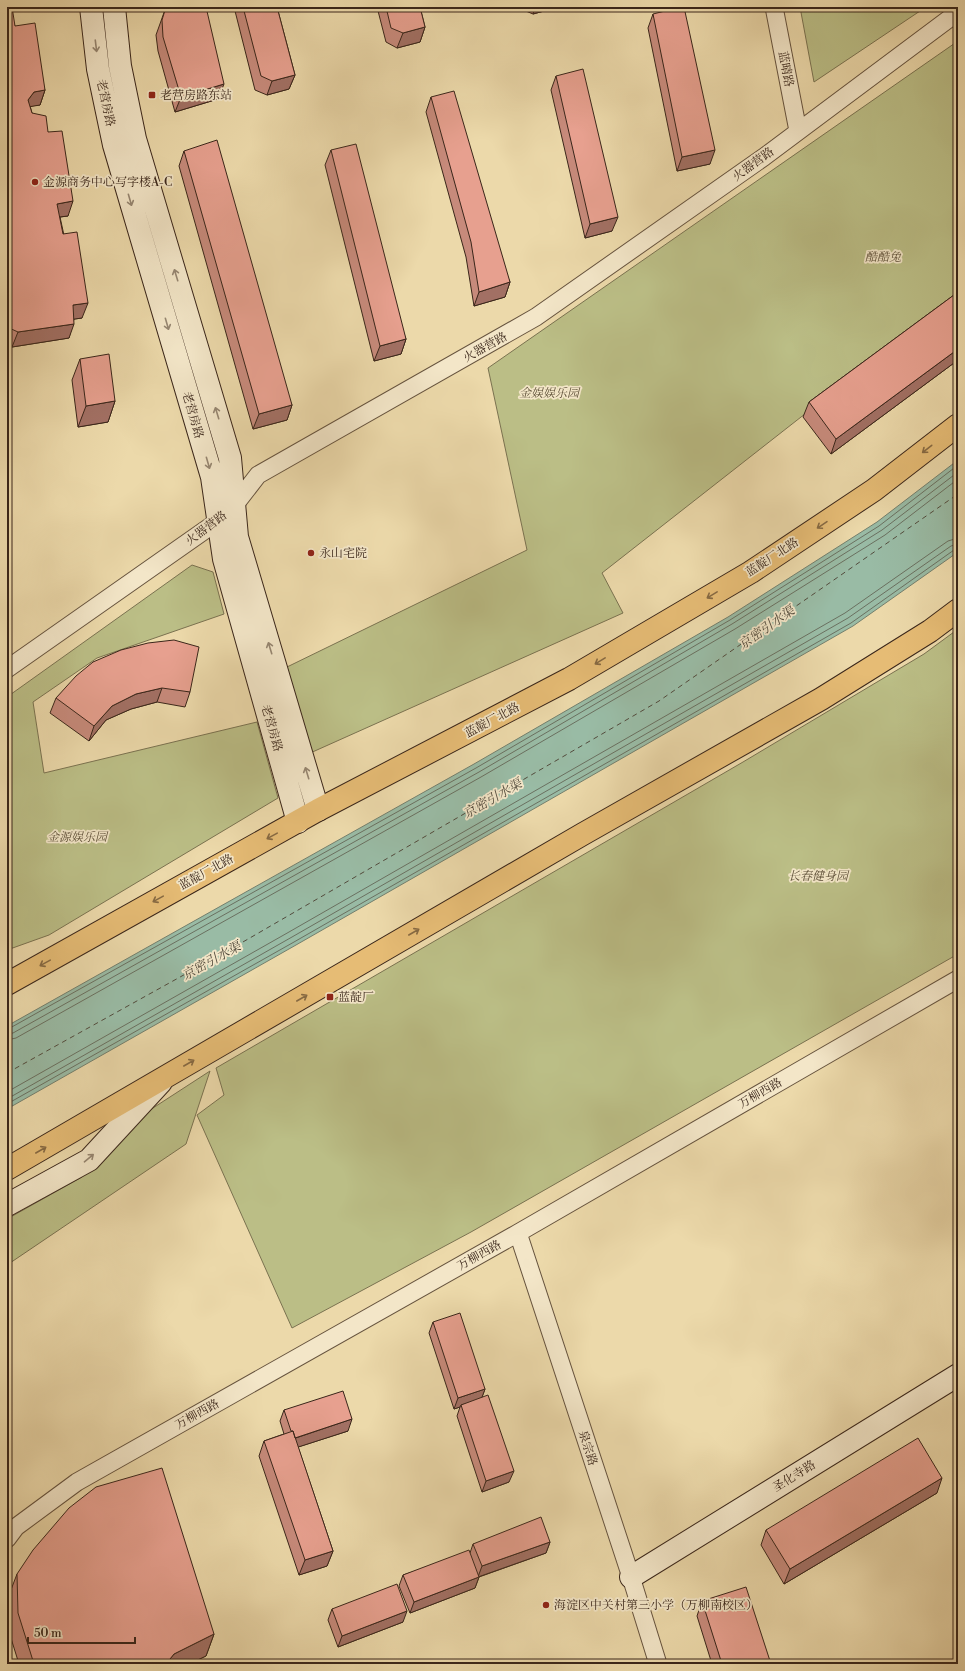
<svg xmlns="http://www.w3.org/2000/svg" width="965" height="1671" font-family="'Libre Bodoni','Noto Serif SC',serif">
<style>
.green{fill:#bbbe86;stroke:#7a7250}
.water{fill:#99bba5;stroke:#737f6d}
.lines{fill:none;stroke-linecap:round;stroke-linejoin:round}
.shore{stroke:#6a7060;stroke-width:1}
.ferry{stroke:#524b3d;stroke-width:1;stroke-dasharray:5 4;stroke-linecap:butt}
.street-casing{stroke:#66533e;stroke-width:19}
.secondary-casing{stroke:#3a261a;stroke-width:24}
.highway-casing{stroke:#3a261a;stroke-width:24}
.street{stroke:#f3e6c8;stroke-width:17}
.secondary{stroke:#f3e6c8;stroke-width:22}
.highway{stroke:#e6bc75;stroke-width:22}
.wall{fill:#c78a7b;stroke:#3a261a}
.shaded-wall{fill:#a27064;stroke:#3a261a}
.building{fill:#e7a08f;stroke:#3a261a}
.oneway{stroke:#968671}
.oneway2{stroke:#876a43}
.poi-dot{fill:#8f2418;stroke:#f3e6c8;stroke-width:1.5}
.labels{text-anchor:middle;stroke-width:3.5;stroke-linejoin:round;paint-order:stroke}
.street-label{font-size:12px;fill:#3a261a;stroke:#f3e6c8}
.poi-label{font-size:12px;fill:#3a261a;stroke:#f3e6c8;text-anchor:start}
.park-label{font-size:12px;font-style:italic;fill:#5a4c35;stroke:#f3e6c8}
.water-label{font-size:13px;font-style:italic;fill:#524b3d;stroke:#f3e6c8}
</style>
<rect width="100%" height="100%" fill="#ecd9aa"/>
<filter id="stains"><feTurbulence type="fractalNoise" baseFrequency=".005" numOctaves="4"/><feColorMatrix values="0 0 0 0 .2 0 0 0 0 .09 0 0 0 0 .02 0 0 0 .5 -.17"/></filter>
<radialGradient id="worn" r=".72"><stop offset=".6" stop-color="#630" stop-opacity="0"/><stop offset="1" stop-color="#630" stop-opacity=".3"/></radialGradient>
<path class="green" d="M 800,7 L 926,7 L 814,82 Z
M 958,41 L 958,294 L 602,573 L 623,613 L 308,754 L 287,667 L 527,550 L 488,368 Z
M 192,565 L 213,572 L 224,614 L 97,658 L 33,702 L 44,773 L 257,722 L 278,798 L 49,935 L 7,950 L 7,697 Z
M 958,629 L 958,954 L 471,1232 L 292,1328 L 197,1115 L 224,1095 L 216,1068 L 743,762 L 924,654 Z
M 210,1071 L 186,1144 L 7,1265 L 7,1219 L 82,1177 L 153,1108 Z"/>
<path class="water" d="M 958,460 L 958,552 L 853,626 L 296,945 L 7,1109 L 7,1026 L 474,764 L 728,617 L 877,522 Z"/>
<g class="lines">
<path class="shore" d="M 7,1029 L 10,1028 L 476,768 L 730,620 L 879,526 L 958,465
M 7,1034 L 13,1033 L 479,772 L 732,624 L 882,530 L 958,472
M 7,1040 L 16,1038 L 481,777 L 735,629 L 885,535 L 958,479
M 7,1092 L 289,932 L 845,613 L 948,541 L 958,538
M 7,1099 L 292,937 L 848,618 L 951,546 L 958,544
M 7,1104 L 294,942 L 851,623 L 954,550 L 958,549"/>
<path class="ferry" d="M 7,1073 L 236,946 L 659,701 L 958,494"/>
<defs>
<path id="street" d="M 774,7 L 798,131
M 7,669 L 218,521 L 234,506 L 258,475 L 536,317 L 764,157 L 958,12
M 518,1233 L 631,1577 L 658,1664
M 7,1539 L 16,1527 L 77,1482 L 518,1233 L 958,979"/>
<path id="secondary" d="M 91,7 L 98,69 L 114,145 L 212,477 L 224,559 L 298,822
M 114,7 L 120,66 L 135,139 L 230,458 L 237,537 L 318,810
M 7,1205 L 89,1160 L 161,1082
M 631,1577 L 958,1375"/>
<path id="highway" d="M 7,984 L 318,810 L 569,679 L 751,572 L 874,490 L 958,425
M 7,1169 L 583,834 L 821,699 L 930,631 L 958,610"/>
</defs>
<use href="#street" class="street-casing"/>
<use href="#secondary" class="secondary-casing"/>
<use href="#highway" class="highway-casing"/>
<use href="#street" class="street"/>
<use href="#secondary" class="secondary"/>
<use href="#highway" class="highway"/>
</g>
<path class="wall" d="M 7,7 L 15,26 L 45,90 L 40,105 L 30,106 L 32,113 L 48,132 L 68,216 L 60,217 L 82,318 L 74,319 L 69,338 L 12,347 L 7,344 Z
M 166,7 L 218,99 L 175,112 L 158,51 L 156,35 Z
M 234,7 L 277,7 L 295,75 L 289,89 L 267,95 L 255,90 Z
M 377,7 L 420,7 L 425,27 L 420,42 L 397,48 L 386,42 Z
M 521,7 L 555,7 L 555,8 L 533,14 L 521,9 Z
M 653,14 L 710,164 L 677,171 L 648,28 Z
M 556,76 L 612,231 L 585,238 L 551,90 Z
M 431,97 L 510,282 L 505,297 L 474,306 L 466,257 L 426,112 Z
M 331,150 L 406,339 L 401,354 L 374,361 L 325,165 Z
M 184,151 L 292,405 L 287,420 L 253,429 L 179,166 Z
M 958,292 L 958,360 L 831,454 L 803,417 L 809,402 Z
M 80,359 L 115,401 L 108,422 L 78,427 L 72,380 Z
M 93,662 L 190,692 L 185,707 L 157,702 L 131,709 L 106,720 L 89,741 L 50,713 L 56,698 Z
M 433,1322 L 485,1389 L 482,1397 L 509,1482 L 482,1492 L 457,1416 L 460,1407 L 454,1409 L 429,1333 Z
M 284,1410 L 348,1431 L 298,1447 L 333,1551 L 327,1566 L 299,1575 L 259,1456 L 264,1441 L 284,1434 L 280,1421 Z
M 937,1493 L 784,1584 L 761,1545 L 766,1530 Z
M 550,1542 L 546,1553 L 479,1577 L 475,1588 L 410,1613 L 399,1586 L 403,1575 L 470,1553 L 473,1544 Z
M 17,1574 L 214,1634 L 206,1656 L 189,1664 L 19,1664 L 10,1635 L 9,1595 Z
M 702,1601 L 771,1664 L 712,1664 L 697,1616 Z
M 332,1609 L 403,1622 L 338,1647 L 328,1620 Z"/>
<path class="shaded-wall" d="M 535,7 L 555,7 L 555,8 L 533,14 Z
M 425,27 L 420,42 L 397,48 L 403,33 Z
M 295,75 L 289,89 L 267,95 L 272,81 Z
M 224,84 L 218,99 L 175,112 L 181,97 Z
M 45,90 L 40,105 L 28,107 L 28,100 L 34,92 Z
M 715,150 L 710,164 L 677,171 L 682,157 Z
M 73,201 L 68,216 L 51,218 L 57,204 Z
M 618,217 L 612,231 L 585,238 L 590,224 Z
M 510,282 L 505,297 L 474,306 L 479,292 Z
M 88,303 L 82,318 L 68,320 L 73,305 Z
M 74,324 L 69,338 L 12,347 L 18,332 Z
M 406,339 L 401,354 L 374,361 L 380,346 Z
M 958,349 L 958,360 L 831,454 L 836,439 Z
M 115,401 L 108,422 L 78,427 L 86,406 Z
M 292,405 L 287,420 L 253,429 L 259,414 Z
M 162,688 L 157,702 L 131,709 L 106,720 L 89,741 L 94,726 L 112,706 L 136,694 Z
M 485,1389 L 481,1400 L 461,1405 L 460,1407 L 454,1409 L 458,1398 Z
M 352,1419 L 348,1431 L 289,1450 L 293,1439 Z
M 514,1471 L 509,1482 L 482,1492 L 486,1481 Z
M 942,1478 L 937,1493 L 784,1584 L 790,1569 Z
M 550,1542 L 546,1553 L 478,1577 L 482,1566 Z
M 333,1551 L 327,1566 L 299,1575 L 305,1560 Z
M 479,1577 L 475,1588 L 410,1613 L 414,1602 Z
M 407,1611 L 403,1622 L 338,1647 L 342,1636 Z
M 214,1634 L 206,1656 L 189,1664 L 166,1664 L 174,1654 Z"/>
<path class="building" d="M 7,7 L 12,7 L 15,26 L 35,23 L 45,90 L 34,92 L 28,100 L 32,113 L 46,116 L 48,132 L 62,131 L 73,201 L 57,204 L 63,234 L 77,232 L 88,303 L 73,305 L 74,324 L 18,332 L 7,327 Z
M 166,7 L 206,7 L 224,84 L 181,97 L 163,37 L 162,20 Z
M 243,7 L 277,7 L 295,75 L 272,81 L 261,76 Z
M 386,7 L 420,7 L 425,27 L 403,33 L 391,28 Z
M 681,7 L 684,7 L 715,150 L 682,157 L 653,14 Z
M 583,69 L 618,217 L 590,224 L 556,76 Z
M 454,91 L 510,282 L 479,292 L 471,242 L 431,97 Z
M 217,140 L 292,405 L 259,414 L 184,151 Z
M 356,144 L 406,339 L 380,346 L 331,150 Z
M 958,292 L 958,349 L 836,439 L 809,402 Z
M 109,354 L 115,401 L 86,406 L 80,359 Z
M 174,640 L 199,647 L 190,692 L 162,688 L 136,694 L 112,706 L 94,726 L 56,698 L 76,676 L 93,662 L 121,650 L 148,643 Z
M 460,1313 L 485,1389 L 458,1398 L 433,1322 Z
M 343,1391 L 352,1419 L 295,1438 L 293,1431 L 291,1431 L 284,1410 Z
M 488,1395 L 514,1471 L 486,1481 L 461,1405 Z
M 293,1431 L 333,1551 L 305,1560 L 264,1441 Z
M 918,1438 L 942,1478 L 790,1569 L 766,1530 Z
M 162,1468 L 214,1634 L 174,1654 L 166,1664 L 34,1664 L 18,1613 L 17,1574 L 33,1550 L 69,1508 L 96,1487 Z
M 541,1517 L 550,1542 L 482,1566 L 473,1544 Z
M 469,1550 L 479,1577 L 414,1602 L 403,1575 Z
M 397,1584 L 407,1611 L 342,1636 L 332,1609 Z
M 746,1587 L 771,1664 L 722,1664 L 702,1601 Z"/>
<defs><path id="oneway-shaft" d="M-6 0H5M1.5-3L5.5 0L1.5 3" fill="none" stroke-width="1.6" stroke-linecap="round" stroke-linejoin="round"/></defs>
<g class="oneway">
<use href="#oneway-shaft" transform="translate(96 46) rotate(83)"/>
<use href="#oneway-shaft" transform="translate(130 200) rotate(74)"/>
<use href="#oneway-shaft" transform="translate(176 275) rotate(-107)"/>
<use href="#oneway-shaft" transform="translate(167 324) rotate(74)"/>
<use href="#oneway-shaft" transform="translate(217 413) rotate(-107)"/>
<use href="#oneway-shaft" transform="translate(208 463) rotate(74)"/>
<use href="#oneway-shaft" transform="translate(270 648) rotate(-107)"/>
<use href="#oneway-shaft" transform="translate(307 773) rotate(-107)"/>
<use href="#oneway-shaft" transform="translate(89 1158) rotate(-40)"/>
</g>
<g class="oneway2">
<use href="#oneway-shaft" transform="translate(927 449) rotate(142)"/>
<use href="#oneway-shaft" transform="translate(822 525) rotate(146)"/>
<use href="#oneway-shaft" transform="translate(712 595) rotate(149)"/>
<use href="#oneway-shaft" transform="translate(600 661) rotate(149)"/>
<use href="#oneway-shaft" transform="translate(272 836) rotate(151)"/>
<use href="#oneway-shaft" transform="translate(158 899) rotate(151)"/>
<use href="#oneway-shaft" transform="translate(414 932) rotate(-30)"/>
<use href="#oneway-shaft" transform="translate(45 963) rotate(151)"/>
<use href="#oneway-shaft" transform="translate(302 998) rotate(-30)"/>
<use href="#oneway-shaft" transform="translate(189 1063) rotate(-30)"/>
<use href="#oneway-shaft" transform="translate(41 1150) rotate(-30)"/>
</g>
<g class="poi-dot">
<rect x="148" y="91" width="8" height="8" rx="2"/>
<circle cx="35" cy="182" r="4"/>
<circle cx="311" cy="553" r="4"/>
<rect x="326" y="993" width="8" height="8" rx="2"/>
<circle cx="546" cy="1605" r="4"/>
</g>
<g class="labels">
<g class="street-label">
<text transform="translate(786 69) rotate(79)" y="4">蓝晴路</text>
<text transform="translate(106 103) rotate(78)" y="4">老营房路</text>
<text transform="translate(753 164) rotate(-36)" y="4">火器营路</text>
<text transform="translate(485 347) rotate(-29)" y="4">火器营路</text>
<text transform="translate(193 415) rotate(74)" y="4">老营房路</text>
<text transform="translate(206 528) rotate(-37)" y="4">火器营路</text>
<text transform="translate(772 557) rotate(-33)" y="4">蓝靛厂北路</text>
<text transform="translate(492 720) rotate(-28)" y="4">蓝靛厂北路</text>
<text transform="translate(272 728) rotate(74)" y="4">老营房路</text>
<text transform="translate(206 872) rotate(-29)" y="4">蓝靛厂北路</text>
<text transform="translate(760 1093) rotate(-30)" y="4">万柳西路</text>
<text transform="translate(479 1255) rotate(-29)" y="4">万柳西路</text>
<text transform="translate(197 1414) rotate(-29)" y="4">万柳西路</text>
<text transform="translate(588 1448) rotate(72)" y="4">泉宗路</text>
<text transform="translate(794 1476) rotate(-32)" y="4">圣化寺路</text>
</g>
<g class="poi-label">
<text x="160" y="99">老营房路东站</text>
<text x="43" y="186">金源商务中心写字楼A-C</text>
<text x="319" y="557">永山宅院</text>
<text x="338" y="1001">蓝靛厂</text>
<text x="554" y="1609">海淀区中关村第三小学（万柳南校区）</text>
</g>
<g class="park-label">
<text x="883" y="261">酷酷兔</text>
<text x="549" y="397">金娱娱乐园</text>
<text x="77" y="841">金源娱乐园</text>
<text x="818" y="880">长春健身园</text>
</g>
<g class="water-label">
<text transform="translate(766 627) rotate(-35)" y="5">京密引水渠</text>
<text transform="translate(492 798) rotate(-30)" y="5">京密引水渠</text>
<text transform="translate(211 960) rotate(-29)" y="5">京密引水渠</text>
</g>
</g>
<rect width="965" height="1671" fill="none" stroke="#ecd9aa" stroke-width="24"/>
<rect x="8" y="8" width="949" height="1655" fill="none" stroke="#3a261a" stroke-width="2"/>
<rect x="12" y="12" width="941" height="1647" fill="none" stroke="#3a261a"/>
<path d="M28 1637v6h107v-6" fill="none" stroke="#3a261a" stroke-width="2"/>
<text x="34" y="1637" font-size="12" fill="#3a261a" stroke="#f3e6c8" stroke-width="3" paint-order="stroke">50 m</text>
<rect width="100%" height="100%" filter="url(#stains)"/>
<rect width="100%" height="100%" fill="url(#worn)"/>
</svg>
